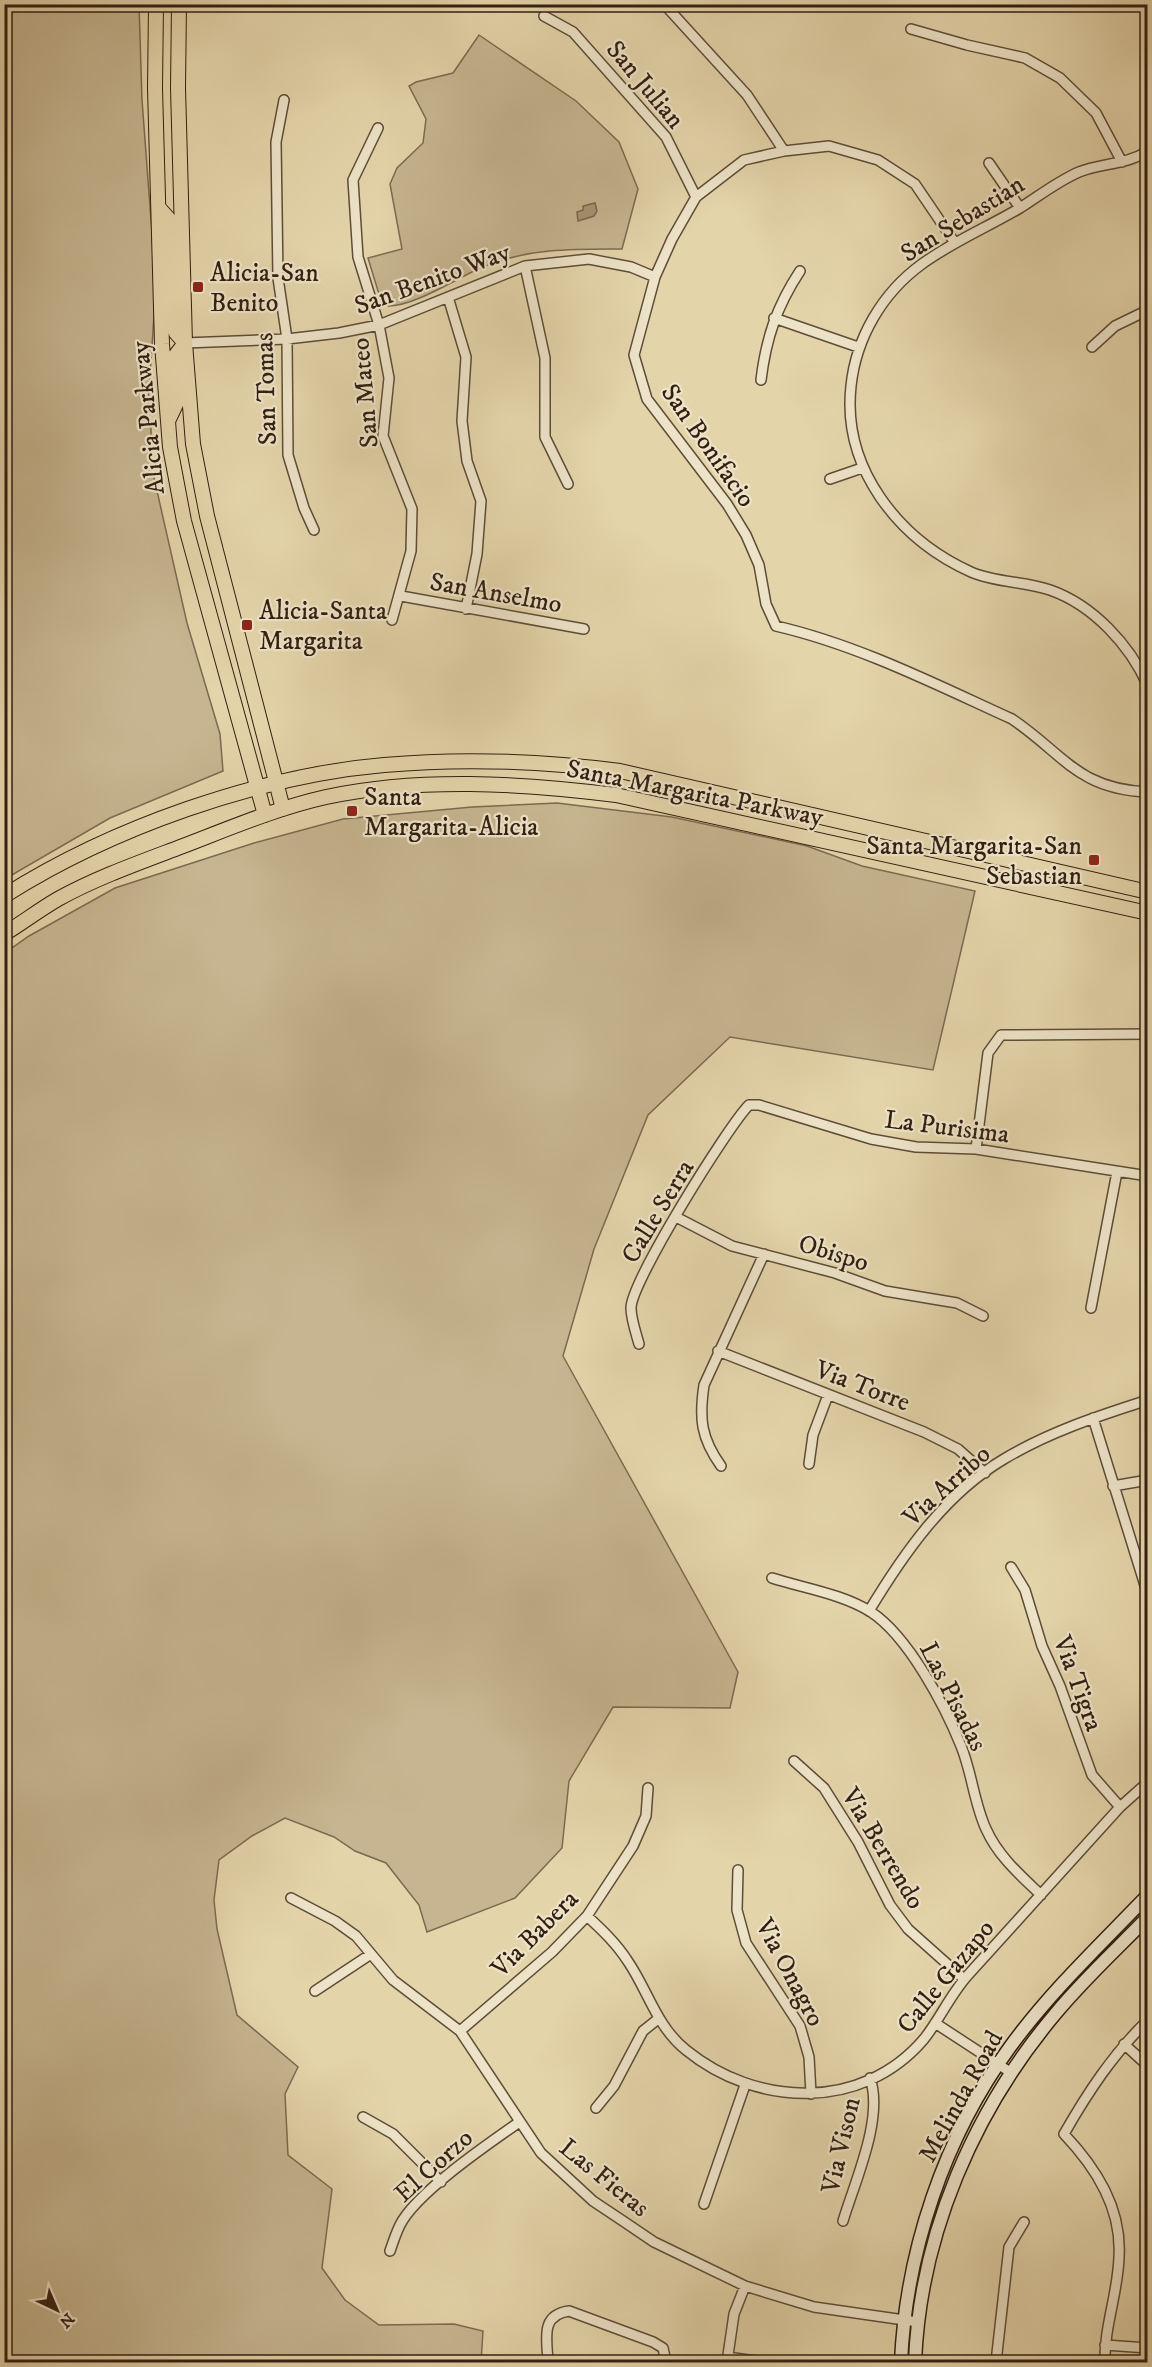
<svg xmlns="http://www.w3.org/2000/svg" width="1152" height="2367" font-family="'IM FELL DW Pica',serif">
<style>
.green{fill:#c6b590;stroke:#7c6a51;stroke-width:1.5}
.water{fill:#a79676;stroke:#78664e;stroke-width:1.5}
.lines{fill:none;stroke-linecap:round;stroke-linejoin:round}
.street-casing{stroke:#5e4c38;stroke-width:12}
.secondary-casing{stroke:#321f12;stroke-width:15}
.primary-casing{stroke:#321f12;stroke-width:16}
.street{stroke:#ede3c8;stroke-width:9}
.secondary{stroke:#ede3c8;stroke-width:12}
.primary{stroke:#e4d4aa;stroke-width:14}
.poi-dot{fill:#8f2418;stroke:#ede3c8;stroke-width:2}
.labels{text-anchor:middle;stroke-width:4.5;stroke-linejoin:round;paint-order:stroke}
.street-label{font-size:26px;fill:#321f12;stroke:#ede3c8}
.poi-label{font-size:26px;fill:#321f12;stroke:#ede3c8;text-anchor:start}
</style>
<rect width="100%" height="100%" fill="#e4d4aa"/>
<filter id="stains"><feTurbulence type="fractalNoise" baseFrequency=".00333" numOctaves="4"/><feColorMatrix values="0 0 0 0 .2 0 0 0 0 .09 0 0 0 0 .02 0 0 0 .5 -.17"/></filter>
<radialGradient id="worn" r=".72"><stop offset=".6" stop-color="#630" stop-opacity="0"/><stop offset="1" stop-color="#630" stop-opacity=".3"/></radialGradient>
<path class="green" d="M 5,5 L 139,5 L 142,100 L 156,286 L 147,421 L 151,429 L 152,469 L 187,623 L 220,734 L 223,771 L 110,818 L 5,879 Z
M 479,35 L 576,101 L 619,142 L 638,189 L 622,249 C 575,249 530,248 485,266 C 458,277 416,306 388,306 L 378,291 L 368,258 L 402,249 L 390,184 L 397,168 L 423,143 L 426,119 L 409,86 L 416,82 L 453,73 Z
M 557,803 L 672,817 L 807,846 L 862,866 L 975,891 L 933,1070 L 730,1037 L 648,1115 L 594,1249 L 563,1356 L 738,1672 L 730,1708 L 613,1707 L 569,1781 L 562,1848 L 515,1898 L 427,1932 L 419,1905 L 386,1863 L 355,1851 L 334,1837 L 285,1818 L 252,1836 L 219,1860 L 214,1900 L 217,1929 L 237,2015 L 298,2067 L 285,2094 L 288,2155 L 332,2189 L 322,2268 L 345,2300 L 379,2325 L 454,2324 L 483,2331 L 481,2362 L 5,2362 L 5,953 L 29,936 L 115,888 L 254,843 L 343,819 L 472,807 Z"/>
<path class="water" d="M 595,203 L 597,211 L 594,216 L 578,221 L 577,212 L 583,210 L 583,206 Z"/>
<g class="lines">
<defs>
<path id="street" d="M 664,4 L 747,95 L 784,151
M 544,16 L 573,32 L 666,137 L 696,197
M 911,29 L 967,45 L 1025,58 L 1060,78 L 1096,113 L 1122,162
M 284,100 L 276,142 L 278,278 L 287,339 L 288,455 L 304,508 L 314,530
M 378,128 L 353,180 L 358,257 L 379,325 L 389,378 L 383,436 L 412,509 L 411,551 L 392,620
M 1148,151 C 1126,165 1101,163 1079,172 C 1058,181 1039,196 1020,208 C 988,227 952,242 922,264 C 882,293 856,338 851,386 C 842,468 898,539 971,572 C 996,583 1024,581 1050,590 C 1093,605 1130,645 1148,686
M 989,163 L 1020,208
M 955,243 L 915,184 L 878,160 L 829,146 L 784,151 L 744,160 L 696,197 L 672,239 L 655,277 L 634,355 L 647,399 L 727,504 L 746,535 L 759,565 L 766,604 L 776,626 C 858,645 935,684 1012,719 C 1064,754 1077,789 1148,792
M 525,266 L 545,358 L 545,437 L 568,484
M 448,297 L 466,357 L 462,421 L 467,461 L 481,501 L 477,554 L 466,609
M 774,318 L 858,347
M 185,343 L 287,339 L 339,333 L 379,325 L 525,266 L 589,259 L 631,267 L 655,277
M 1092,347 L 1115,326 L 1148,310
M 761,380 C 766,338 777,306 800,271
M 830,479 L 862,468
M 401,596 L 584,629
M 976,1149 L 988,1053 L 1001,1035 L 1148,1034
M 676,1217 L 732,1246 L 835,1273 L 885,1291 L 957,1303 L 983,1316
M 1091,1308 L 1117,1172
M 639,1344 C 636,1333 631,1319 631,1308 C 631,1282 728,1126 749,1105 L 759,1105 L 871,1139 L 916,1147 L 976,1149 L 1148,1176
M 718,1351 L 924,1432 L 958,1449 L 985,1473
M 1093,1418 L 1148,1595
M 809,1464 L 813,1435 L 828,1395
M 721,1466 C 701,1438 699,1419 704,1385 L 764,1254
M 1113,1486 L 1148,1480
M 1011,1567 L 1025,1590 L 1042,1646 L 1060,1686 L 1092,1775 L 1120,1807
M 772,1578 C 803,1588 843,1594 871,1612 C 908,1636 945,1706 961,1746 C 972,1773 974,1803 986,1829 C 998,1856 1020,1875 1041,1895
M 869,1611 C 904,1553 945,1494 1004,1459 C 1049,1432 1098,1416 1148,1400
M 794,1761 L 824,1788 L 858,1842 L 890,1905 L 908,1929 L 964,1979
M 738,1870 L 737,1910 L 746,1943 L 800,2026 L 809,2057 L 811,2094
M 291,1898 L 335,1921 L 356,1936 L 393,1980 L 460,2031 L 541,2153 L 593,2201 L 623,2221 L 654,2242 L 745,2286 L 814,2307 L 918,2322
M 587,1916 C 602,1930 616,1943 627,1960 C 648,1990 656,2026 686,2050 C 756,2107 862,2112 924,2039 C 940,2019 950,1995 968,1975 C 1019,1919 1069,1863 1120,1807 L 1148,1782
M 315,1991 L 371,1954
M 935,2023 L 1010,2072
M 460,2031 L 552,1952 L 587,1916 L 633,1846 L 646,1816 L 648,1788
M 1124,2044 L 1148,2066
M 596,2108 L 614,2086 L 643,2031 L 658,2019
M 363,2117 L 393,2134 L 441,2182
M 704,2204 L 745,2085
M 843,2221 C 855,2181 884,2118 870,2078
M 390,2251 C 393,2242 396,2233 400,2225 C 416,2193 488,2144 518,2123
M 1105,2345 L 1148,2348
M 727,2357 L 763,2362
M 548,2362 C 547,2339 540,2315 569,2311 L 653,2342 L 663,2348 L 666,2362
M 727,2362 L 734,2314 L 745,2286
M 996,2362 L 1009,2247 L 1024,2222
M 1105,2362 C 1104,2327 1118,2293 1119,2257 C 1122,2208 1096,2168 1064,2134 C 1088,2092 1113,2054 1148,2020"/>
<path id="secondary" d="M 901,2362 C 906,2252 944,2137 1010,2047 C 1050,1992 1100,1945 1148,1895
M 915,2362 C 920,2235 974,2110 1056,2013 C 1084,1979 1117,1949 1148,1917"/>
<path id="primary" d="M 156,4 L 155,88 L 162,344 L 170,447 L 184,521 L 265,815
M 179,4 L 178,88 L 185,343 L 193,444 L 207,516 L 283,809
M 159,208 L 168,218 L 172,231 L 173,323 L 176,333 L 185,343 L 175,356 L 178,400 L 169,419
M 4,896 C 111,828 258,776 384,765 C 462,758 542,761 620,771 L 1148,892
M 4,934 C 22,923 39,910 58,899 C 98,877 141,862 183,846 C 230,828 277,808 326,797 C 419,777 521,783 616,795 L 1148,913"/>
</defs>
<use href="#street" class="street-casing"/>
<use href="#secondary" class="secondary-casing"/>
<use href="#primary" class="primary-casing"/>
<use href="#street" class="street"/>
<use href="#secondary" class="secondary"/>
<use href="#primary" class="primary"/>
</g>
<g class="poi-dot">
<rect x="192" y="281" width="12" height="12" rx="3"/>
<rect x="241" y="619" width="12" height="12" rx="3"/>
<rect x="346" y="805" width="12" height="12" rx="3"/>
<rect x="1088" y="854" width="12" height="12" rx="3"/>
</g>
<g class="labels">
<g class="street-label">
<text transform="translate(646 84) rotate(50)" y="9">San Julian</text>
<text transform="translate(962 218) rotate(-32)" y="9">San Sebastian</text>
<text transform="translate(432 278) rotate(-20)" y="9">San Benito Way</text>
<text transform="translate(265 389) rotate(-92)" y="9">San Tomas</text>
<text transform="translate(364 393) rotate(-95)" y="9">San Mateo</text>
<text transform="translate(147 418) rotate(-96)" y="9">Alicia Parkway</text>
<text transform="translate(709 445) rotate(55)" y="9">San Bonifacio</text>
<text transform="translate(496 592) rotate(10)" y="9">San Anselmo</text>
<text transform="translate(695 792) rotate(11)" y="9">Santa Margarita Parkway</text>
<text transform="translate(947 1126) rotate(7)" y="9">La Purisima</text>
<text transform="translate(657 1211) rotate(-59)" y="9">Calle Serra</text>
<text transform="translate(834 1252) rotate(17)" y="9">Obispo</text>
<text transform="translate(863 1385) rotate(21)" y="9">Via Torre</text>
<text transform="translate(946 1485) rotate(-42)" y="9">Via Arribo</text>
<text transform="translate(1079 1683) rotate(70)" y="9">Via Tigra</text>
<text transform="translate(954 1696) rotate(63)" y="9">Las Pisadas</text>
<text transform="translate(884 1848) rotate(59)" y="9">Via Berrendo</text>
<text transform="translate(534 1933) rotate(-45)" y="9">Via Babera</text>
<text transform="translate(791 1972) rotate(62)" y="9">Via Onagro</text>
<text transform="translate(945 1976) rotate(-51)" y="9">Calle Gazapo</text>
<text transform="translate(960 2096) rotate(-61)" y="9">Melinda Road</text>
<text transform="translate(840 2145) rotate(-77)" y="9">Via Vison</text>
<text transform="translate(433 2165) rotate(-42)" y="9">El Corzo</text>
<text transform="translate(605 2177) rotate(39)" y="9">Las Fieras</text>
</g>
<g class="poi-label">
<text x="210" y="281">Alicia-San<tspan x="210" dy="30">Benito</tspan></text>
<text x="259" y="619">Alicia-Santa<tspan x="259" dy="30">Margarita</tspan></text>
<text x="364" y="805">Santa<tspan x="364" dy="30">Margarita-Alicia</tspan></text>
<text x="1082" y="854" text-anchor="end">Santa Margarita-San<tspan x="1082" dy="30">Sebastian</tspan></text>
</g>
</g>
<rect width="1152" height="2367" fill="none" stroke="#e4d4aa" stroke-width="24"/>
<rect x="6" y="6" width="1140" height="2355" fill="none" stroke="#321f12" stroke-width="3"/>
<rect x="12" y="12" width="1128" height="2343" fill="none" stroke="#321f12" stroke-width="1.5"/>
<g transform="translate(57 2310) rotate(136)" stroke="#ede3c8" stroke-width="4.5" paint-order="stroke">
<path d="M0-4.5L10 22L0 15L-10 22Z" fill="#321f12"/>
<text y="-9" font-size="16" font-weight="bold" text-anchor="middle" fill="#321f12">N</text>
</g>
<rect width="100%" height="100%" filter="url(#stains)"/>
<rect width="100%" height="100%" fill="url(#worn)"/>
</svg>
